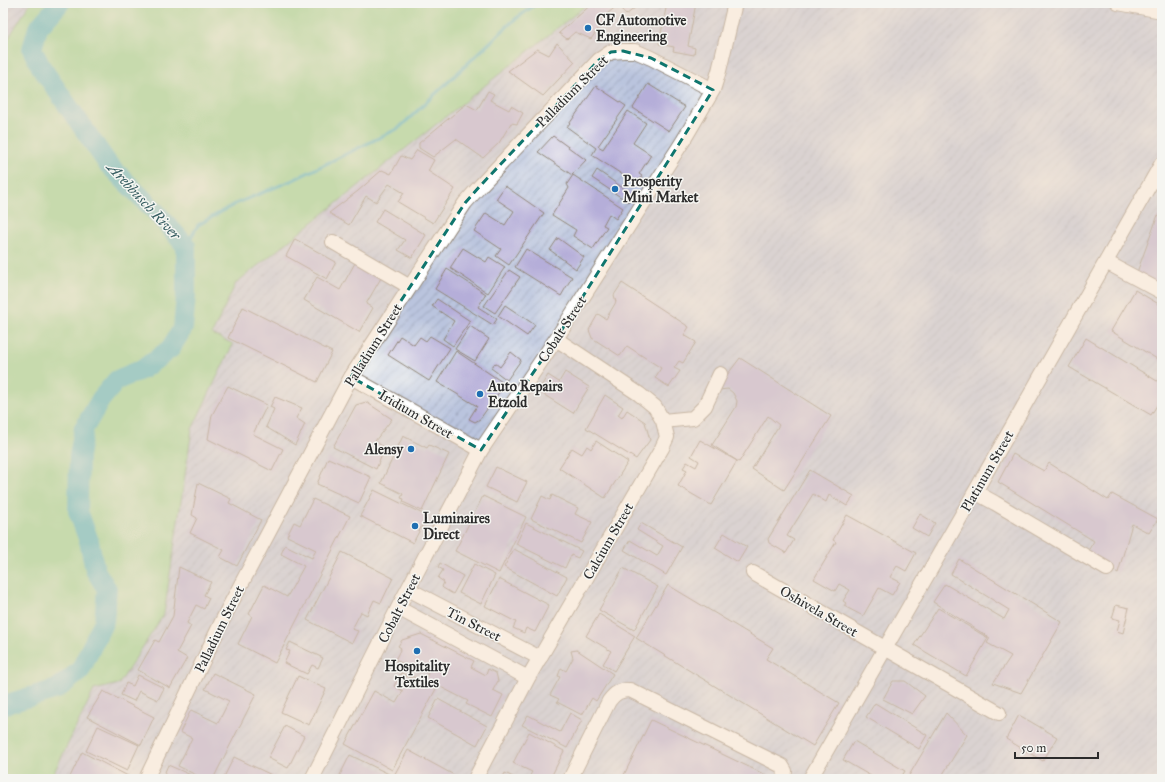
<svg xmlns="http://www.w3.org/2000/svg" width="1165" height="782" font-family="'IM FELL Great Primer',serif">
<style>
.industrial{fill:url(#industrial-furrows)}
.grass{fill:#91d58e;stroke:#5e805c}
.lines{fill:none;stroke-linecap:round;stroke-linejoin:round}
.stream{stroke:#45b3c0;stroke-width:3.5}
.river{stroke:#45b3c0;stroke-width:20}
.building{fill:#b5aed9}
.minor-casing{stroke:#908578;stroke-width:16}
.minor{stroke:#fff;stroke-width:14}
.marked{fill:none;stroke:#0f766e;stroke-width:3;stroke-dasharray:8 5;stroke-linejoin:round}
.poi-dot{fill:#1f6fb2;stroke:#f6f6f2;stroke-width:1.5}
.labels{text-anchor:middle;stroke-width:3;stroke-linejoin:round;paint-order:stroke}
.poi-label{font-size:14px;font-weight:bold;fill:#2b2b2b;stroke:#f6f6f2;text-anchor:start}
.street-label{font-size:14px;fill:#2b2b2b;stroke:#f6f6f2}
.water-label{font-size:15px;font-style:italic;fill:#345b5f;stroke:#f6f6f2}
</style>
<defs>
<pattern id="industrial-furrows" width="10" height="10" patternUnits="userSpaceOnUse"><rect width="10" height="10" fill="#bac4de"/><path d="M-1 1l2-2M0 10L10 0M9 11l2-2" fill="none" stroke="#979fb4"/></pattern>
</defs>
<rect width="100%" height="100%" fill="#f6f6f2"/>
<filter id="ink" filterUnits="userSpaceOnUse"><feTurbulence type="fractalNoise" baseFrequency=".025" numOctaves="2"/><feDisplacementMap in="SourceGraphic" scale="8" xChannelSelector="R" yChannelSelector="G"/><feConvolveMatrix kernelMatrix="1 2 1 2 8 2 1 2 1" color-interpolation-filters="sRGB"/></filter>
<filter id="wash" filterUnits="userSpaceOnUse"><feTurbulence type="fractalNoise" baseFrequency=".012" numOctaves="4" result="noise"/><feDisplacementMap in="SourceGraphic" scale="16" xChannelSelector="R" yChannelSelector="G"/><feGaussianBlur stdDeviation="0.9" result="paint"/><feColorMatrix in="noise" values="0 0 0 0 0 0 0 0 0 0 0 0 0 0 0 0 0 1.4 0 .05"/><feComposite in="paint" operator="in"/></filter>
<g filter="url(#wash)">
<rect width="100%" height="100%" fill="#f4dfc6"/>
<path class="industrial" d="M 3,3 L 1118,3 L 1162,11 L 1162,779 L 3,779 Z"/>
<path class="grass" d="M 30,3 L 589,3 L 236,283 L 212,334 L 233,344 L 192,429 L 164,614 L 119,684 L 94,690 L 51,779 L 3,779 L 3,47 Z"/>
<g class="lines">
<path class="stream" d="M 186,246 L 198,225 L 235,204 L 293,180 L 399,128 L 513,21 L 537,3"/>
<path class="river" d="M 3,705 L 57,689 L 80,671 L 104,621 L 107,589 L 95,570 L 89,541 L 78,511 L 79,456 L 84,428 L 101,399 L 117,380 L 143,369 L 170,349 L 183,328 L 186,295 L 186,246 L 156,212 L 108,164 L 41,67 L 32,49 L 38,28 L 60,3"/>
</g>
<g id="blocks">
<path class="building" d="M 593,3 L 641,3 L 626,15 L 618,5 L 597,22 L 601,25 L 591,39 L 575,32 L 567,39 L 559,33 Z
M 667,3 L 696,3 L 688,46 L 695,48 L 694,55 L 673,51 L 674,47 L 659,44 Z
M 557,43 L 575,62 L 543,96 L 508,71 L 537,49 L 549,55 Z
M 648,84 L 685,107 L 669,131 L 633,108 Z
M 596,86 L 626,106 L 598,146 L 603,149 L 628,111 L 646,123 L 633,143 L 651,155 L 639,174 L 642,176 L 637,184 L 592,155 L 596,148 L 567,127 Z
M 488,91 L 494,94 L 490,100 L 509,110 L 511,106 L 523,113 L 517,124 L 511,123 L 499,143 L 483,158 L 456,139 L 433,157 L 419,148 L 419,143 L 466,104 L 477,110 Z
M 553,136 L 586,160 L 572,175 L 538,152 Z
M 417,150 L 434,160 L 428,171 L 455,189 L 433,223 L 398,202 L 404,193 L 389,184 L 376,202 L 366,196 L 349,225 L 329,213 L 358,191 L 382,170 L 391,174 L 401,156 L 410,160 Z
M 597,170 L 633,195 L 628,202 L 592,178 Z
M 573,175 L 623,208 L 616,219 L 609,214 L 603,225 L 607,227 L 593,249 L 573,236 L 576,230 L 552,215 L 569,188 L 567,184 Z
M 505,186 L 544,213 L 509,265 L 496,256 L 501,249 L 474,231 L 486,213 L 505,225 L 514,211 L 496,199 Z
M 383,209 L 426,235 L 412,258 L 398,250 L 405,240 L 375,222 Z
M 1158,215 L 1162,217 L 1162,287 L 1136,275 Z
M 558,238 L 584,257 L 576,269 L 550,250 Z
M 295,239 L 336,262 L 327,279 L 286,256 Z
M 463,248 L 486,262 L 489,257 L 505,267 L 488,293 L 450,268 Z
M 526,249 L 572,277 L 561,296 L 515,267 Z
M 355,263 L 381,278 L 366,304 L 373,308 L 359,332 L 304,300 L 317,277 L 340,290 Z
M 447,269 L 486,294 L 478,307 L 497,319 L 493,325 L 435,289 Z
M 509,270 L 520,277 L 495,313 L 484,306 Z
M 622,283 L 689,327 L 684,335 L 696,342 L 683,363 L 679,361 L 674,368 L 680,371 L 669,387 L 655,378 L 661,368 L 627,346 L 620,356 L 592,338 L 589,330 L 598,314 L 606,319 L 616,302 L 614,295 Z
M 1135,290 L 1162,306 L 1162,362 L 1111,331 Z
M 437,299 L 470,321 L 453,346 L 443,339 L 454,321 L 432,306 Z
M 505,305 L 535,325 L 527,336 L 498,316 Z
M 243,307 L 332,352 L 317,382 L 228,338 Z
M 470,326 L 489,339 L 475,361 L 455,349 Z
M 400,336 L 414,345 L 420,337 L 426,341 L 430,336 L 450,348 L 429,381 L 388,355 Z
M 1086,338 L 1162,384 L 1162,397 L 1151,415 L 1069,367 Z
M 456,351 L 505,384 L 480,419 L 475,422 L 469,419 L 477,406 L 437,382 Z
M 511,352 L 521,360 L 507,380 L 491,368 L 495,363 L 500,367 Z
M 740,358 L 831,416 L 784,490 L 752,469 L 779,425 L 768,416 L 739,462 L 712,445 L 736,407 L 737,401 L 733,393 L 728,389 L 719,390 L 724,379 Z
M 565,372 L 589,387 L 573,413 L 538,391 L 548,375 L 559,382 Z
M 228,386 L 267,405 L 253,434 L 283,449 L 272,471 L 208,439 L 212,415 Z
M 605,395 L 623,407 L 618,415 L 622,418 L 627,410 L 645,422 L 650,440 L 636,459 L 586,428 Z
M 275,397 L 302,408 L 296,418 L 305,424 L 295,445 L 266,427 L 274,409 L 270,407 Z
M 366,402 L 392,419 L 375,441 L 385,448 L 376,469 L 333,447 L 356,405 Z
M 403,436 L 427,448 L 429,445 L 449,454 L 422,511 L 403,502 L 404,499 L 401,498 L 403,494 L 381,483 Z
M 700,440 L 737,461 L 711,505 L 678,486 L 687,470 L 683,468 L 687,462 L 696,467 L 699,461 L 691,456 Z
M 596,441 L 628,462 L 605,498 L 559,468 L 572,448 L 582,454 L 587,446 L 591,449 Z
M 1013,454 L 1044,471 L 1049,463 L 1108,500 L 1112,494 L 1158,519 L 1149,533 L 1132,524 L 1118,573 L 1086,554 L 1094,541 L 998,482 Z
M 328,458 L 371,477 L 359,503 L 317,484 Z
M 496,467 L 527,482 L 517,502 L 486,487 Z
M 810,470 L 854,496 L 847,506 L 829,495 L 826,502 L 813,494 L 787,536 L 794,540 L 786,553 L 769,543 L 768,539 Z
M 198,483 L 231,499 L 229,503 L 261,520 L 237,566 L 220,557 L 224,550 L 190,533 L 197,518 L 192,515 Z
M 374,490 L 427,516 L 413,543 L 360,516 Z
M 552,495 L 578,508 L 575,514 L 592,522 L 581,543 L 531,519 L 542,496 L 550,500 Z
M 483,496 L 526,517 L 499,573 L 455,551 Z
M 313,499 L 350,516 L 275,663 L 238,644 L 252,616 L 249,614 L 264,585 L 287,597 L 304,566 L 281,554 L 285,545 L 312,558 L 316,550 L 287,536 L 294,522 L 300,525 Z
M 920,514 L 935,523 L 927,537 L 912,528 Z
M 847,515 L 916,553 L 906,571 L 897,566 L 890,577 L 900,582 L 892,595 L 879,588 L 863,616 L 844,606 L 846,603 L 843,601 L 850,590 L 839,584 L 835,591 L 814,579 L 836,542 L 833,540 Z
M 526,523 L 582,551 L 578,558 L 571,555 L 565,568 L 516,544 Z
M 641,523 L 682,547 L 666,575 L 624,550 L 630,540 L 657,556 L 663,546 L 637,530 Z
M 724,533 L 747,547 L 738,562 L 715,548 Z
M 514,549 L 567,577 L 557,596 L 504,567 Z
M 342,552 L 393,578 L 381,603 L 374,600 L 367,615 L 361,612 L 352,629 L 358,631 L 352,643 L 307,620 Z
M 959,559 L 1062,622 L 1021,693 L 993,683 L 1011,656 L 987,643 L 990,638 L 933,602 L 945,584 L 1004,619 L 1009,610 L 951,574 Z
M 440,563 L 463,576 L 453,594 L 443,588 L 442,587 L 444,582 L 438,578 L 443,570 L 438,567 Z
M 474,564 L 495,575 L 481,604 L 459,593 Z
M 179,567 L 211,582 L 204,595 L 209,598 L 204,609 L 196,605 L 187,623 L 191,626 L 177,652 L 187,658 L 170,688 L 138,670 L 155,640 L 159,642 L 173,616 Z
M 623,568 L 658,587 L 634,630 L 599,610 Z
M 499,579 L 549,605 L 535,632 L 526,628 L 524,633 L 513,628 L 516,622 L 485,606 Z
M 668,585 L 773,648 L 766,659 L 839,703 L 813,746 L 636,638 Z
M 1116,605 L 1129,608 L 1123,633 L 1117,631 L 1120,620 L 1112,618 Z
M 938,608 L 988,638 L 966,676 L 914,645 Z
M 599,614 L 635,636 L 614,671 L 603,664 L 611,651 L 586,636 Z
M 421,634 L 474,661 L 471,667 L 486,675 L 488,669 L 496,673 L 498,681 L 493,690 L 503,695 L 492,717 L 466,704 L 468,701 L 425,679 L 428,673 L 418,668 L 417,670 L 395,660 L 401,648 L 398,646 L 402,640 Z
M 290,642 L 323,658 L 318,668 L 312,665 L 307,674 L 284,663 L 290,651 L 286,650 Z
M 577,650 L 613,674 L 596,701 L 592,698 L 582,715 L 557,702 L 559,699 L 550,695 L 560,677 L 558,676 L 561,668 L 566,671 L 573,658 L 571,651 Z
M 213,673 L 256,694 L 213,779 L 204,779 L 178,766 L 192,738 L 180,732 L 191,710 L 218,723 L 229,701 L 205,689 Z
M 401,673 L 411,678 L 412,676 L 436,689 L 392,770 L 345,744 L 374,691 L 396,703 L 403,691 L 394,686 Z
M 138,675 L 164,688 L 158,700 L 139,691 L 134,701 L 121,695 L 126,683 L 133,686 Z
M 298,676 L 326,689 L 309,725 L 281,712 Z
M 893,681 L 905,681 L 925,696 L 912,714 L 883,699 Z
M 103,691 L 154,717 L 141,745 L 87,717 Z
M 438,699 L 487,726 L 477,745 L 428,718 Z
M 875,703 L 927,735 L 919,749 L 866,717 Z
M 570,713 L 582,720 L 567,748 L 522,725 L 528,715 L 560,732 Z
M 946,713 L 967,735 L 940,779 L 907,779 Z
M 1019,715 L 1057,737 L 1043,761 L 1006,739 Z
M 651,720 L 774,779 L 622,779 Z
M 98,726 L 139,745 L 127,771 L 86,751 Z
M 285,726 L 304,736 L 288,768 L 268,758 Z
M 529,732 L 564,751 L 550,779 L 528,779 L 532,772 L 513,763 Z
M 854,741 L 905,771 L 900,779 L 876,779 L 843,760 Z
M 408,750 L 454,775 L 452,779 L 392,779 Z
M 82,752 L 128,776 L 127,779 L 69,779 Z
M 350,755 L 391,775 L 389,779 L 338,779 Z
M 234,757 L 280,779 L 223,779 Z
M 168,765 L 200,779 L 162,779 Z
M 505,773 L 517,779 L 502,779 Z"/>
</g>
</g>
<g filter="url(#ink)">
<use href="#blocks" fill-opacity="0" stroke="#908578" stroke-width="1"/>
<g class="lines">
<defs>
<path id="minor" d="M 1118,3 L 1162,11
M 333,242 L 410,287
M 1106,262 L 1162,292
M 351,377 L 481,450
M 663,421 L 693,418 L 705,406 L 720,374
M 975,492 L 995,503 L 1107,569
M 753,573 L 999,713
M 408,589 L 540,658
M 398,608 L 528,678
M 146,779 L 228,609 L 351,377 L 465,203 L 481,185 L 599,60 L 611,52 L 623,51 L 635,51 L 651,58 L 713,90
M 312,779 L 398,608 L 481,450 L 556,339 L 683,141 L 713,90 L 719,71 L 735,3
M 475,779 L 528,678 L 662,448 L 667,437 L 663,421 L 655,407 L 639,394 L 556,339
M 570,779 L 609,701 C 615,693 620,690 630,690 L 782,766 L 785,771 L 784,779
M 810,779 L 975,492 L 1162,163"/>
</defs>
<use href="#minor" class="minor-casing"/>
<use href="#minor" class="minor"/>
</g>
</g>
<path d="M0 0H1165V782H0ZM 623,51 L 651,58 L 713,90 L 556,339 L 481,450 L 351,377 L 465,203 L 481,185 L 599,60 L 611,52 Z" fill="#f4dfc6" fill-opacity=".55" fill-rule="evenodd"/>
<path class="marked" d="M 623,51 L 651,58 L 713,90 L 556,339 L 481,450 L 351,377 L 465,203 L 481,185 L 599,60 L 611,52 Z"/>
<g class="poi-dot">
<circle cx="588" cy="28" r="4"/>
<circle cx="615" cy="189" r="4"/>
<circle cx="480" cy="394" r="4"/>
<circle cx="411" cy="449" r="4"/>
<circle cx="415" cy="526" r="4"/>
<circle cx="417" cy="651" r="4"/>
</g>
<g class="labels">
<g class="poi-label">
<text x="596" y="25">CF Automotive<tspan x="596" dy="16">Engineering</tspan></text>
<text x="623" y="186">Prosperity<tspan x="623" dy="16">Mini Market</tspan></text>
<text x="488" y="391">Auto Repairs<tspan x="488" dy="16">Etzold</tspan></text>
<text x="403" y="454" text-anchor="end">Alensy</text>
<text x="423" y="523">Luminaires<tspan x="423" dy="16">Direct</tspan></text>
<text x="417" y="671" text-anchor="middle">Hospitality<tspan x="417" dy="16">Textiles</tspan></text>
</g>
<g class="street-label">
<text transform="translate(572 91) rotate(-45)" y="5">Palladium Street</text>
<text transform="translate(562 329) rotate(-57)" y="5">Cobalt Street</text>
<text transform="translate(373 345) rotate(-58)" y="5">Palladium Street</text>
<text transform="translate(416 414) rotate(30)" y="5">Iridium Street</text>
<text transform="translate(987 471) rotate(-60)" y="5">Platinum Street</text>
<text transform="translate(608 541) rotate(-60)" y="5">Calcium Street</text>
<text transform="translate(399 608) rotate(-63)" y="5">Cobalt Street</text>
<text transform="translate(819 611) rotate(30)" y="5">Oshivela Street</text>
<text transform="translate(474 624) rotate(27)" y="5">Tin Street</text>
<text transform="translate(219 629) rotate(-64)" y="5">Palladium Street</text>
</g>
<g class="water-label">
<text transform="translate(144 201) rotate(47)" y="5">Arebbusch River</text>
</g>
</g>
<rect width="1165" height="782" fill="none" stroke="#f6f6f2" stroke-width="16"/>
<path d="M1015 752v6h83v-6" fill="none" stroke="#2b2b2b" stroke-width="2"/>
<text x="1021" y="752" font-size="12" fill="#2b2b2b" stroke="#f6f6f2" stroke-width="3" paint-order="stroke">50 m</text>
</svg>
